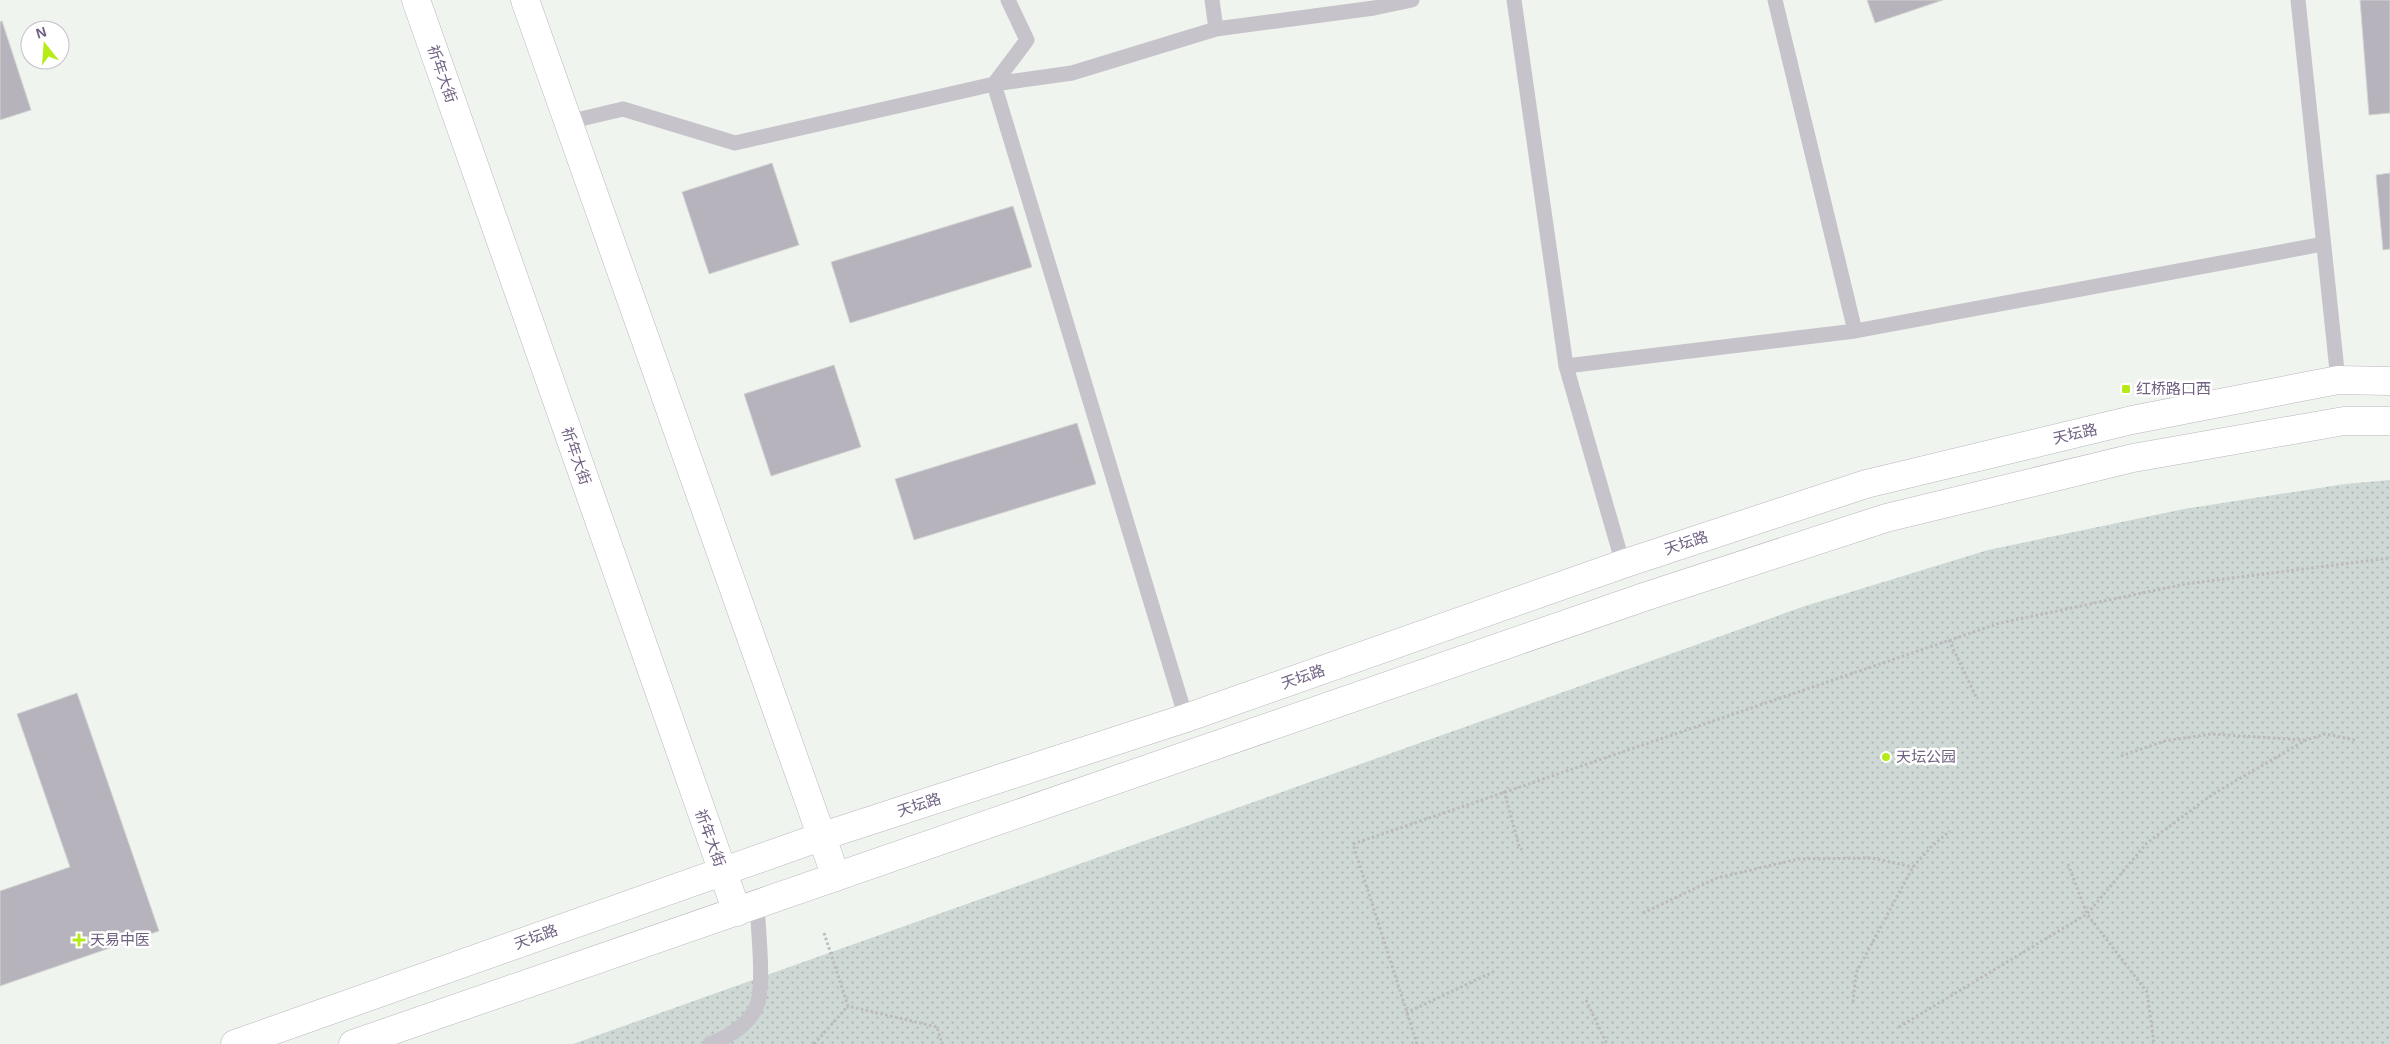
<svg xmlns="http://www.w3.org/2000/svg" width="2390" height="1044" font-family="Helvetica,'Noto Sans SC',sans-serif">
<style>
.park{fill:url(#park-dots)}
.building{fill:#b7b3bd;stroke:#d2d5d2}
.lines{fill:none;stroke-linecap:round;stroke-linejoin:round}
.secondary-casing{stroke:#b9b5be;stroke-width:29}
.path{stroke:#bdbabf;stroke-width:3;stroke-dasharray:2.5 2.5;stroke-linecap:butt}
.lane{stroke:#c6c3ca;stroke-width:15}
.secondary{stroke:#fff;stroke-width:28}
.poi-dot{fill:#b6eb18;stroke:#fff;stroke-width:2}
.labels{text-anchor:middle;stroke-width:5;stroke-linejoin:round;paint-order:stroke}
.street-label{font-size:15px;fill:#706182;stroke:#fff}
.poi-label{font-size:15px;fill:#706182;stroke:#fff;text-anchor:start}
</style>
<defs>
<pattern id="park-dots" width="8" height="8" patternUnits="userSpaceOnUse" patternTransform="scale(1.25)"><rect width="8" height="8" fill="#ced9d5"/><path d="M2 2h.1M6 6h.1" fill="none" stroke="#acb3b2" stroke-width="1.8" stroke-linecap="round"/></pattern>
</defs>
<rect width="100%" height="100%" fill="#eff4ef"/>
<path class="park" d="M 2390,480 L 2390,1044 L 573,1044 L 1805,606 L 1988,550 L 2184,509 L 2345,484 Z"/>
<path class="building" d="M 1867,0 L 1943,0 L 1875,23 Z
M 2360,0 L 2390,0 L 2390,113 L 2369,115 Z
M 2,21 L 31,110 L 0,120 L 0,22 Z
M 772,163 L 799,245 L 709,274 L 682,192 Z
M 2390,173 L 2390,249 L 2383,250 L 2376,175 Z
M 1013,206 L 1032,267 L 850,323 L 831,262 Z
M 834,365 L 861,447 L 771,476 L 744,394 Z
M 1077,423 L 1096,484 L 914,540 L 895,479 Z
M 77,693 L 159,931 L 0,986 L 0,891 L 70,867 L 17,714 Z"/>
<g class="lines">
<defs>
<path id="secondary" d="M 416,0 L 737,912
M 525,0 L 836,877
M 235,1044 L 823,836 L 1186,718 L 1623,564 L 1866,484 L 2132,420 L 2338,380 L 2390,381
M 353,1044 L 1644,597 L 1886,518 L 2133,458 L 2344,421 L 2390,421"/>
</defs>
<use href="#secondary" class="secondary-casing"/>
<path class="path" d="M 1949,640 L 1977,699
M 2121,756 L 2165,741 L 2211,734 L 2304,740
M 1504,791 L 1519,846 L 1522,850
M 2068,864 L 2087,914 L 2147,992 L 2154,1044
M 1643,913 L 1717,878 L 1798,859 L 1872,858 L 1913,867
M 824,933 L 848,1006 L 937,1027 L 942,1044
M 1586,1000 L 1607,1044
M 1853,1002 L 1856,973 L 1913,867 L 1932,846 L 1950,831
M 1406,1013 L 1495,971
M 1899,1027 L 2087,914 L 2147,843 L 2213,794 L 2306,740 L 2325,734 L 2355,740
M 814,1044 L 848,1006
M 1417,1044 L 1353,844 L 2000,623 L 2185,584 L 2390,558"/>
<path class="lane" d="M 1008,0 L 1027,40 L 994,84 L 1186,718
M 1212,0 L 1216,29
M 1514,0 L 1566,366 L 1623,564
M 1775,0 L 1855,331
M 2298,0 L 2338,380
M 568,122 L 623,109 L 735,143 L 994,84 L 1072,73 L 1216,29 L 1374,8 L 1412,0
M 1566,366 L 1855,331 L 2323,244
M 710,1044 C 729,1037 752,1023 758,1002 C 764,980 758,928 757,904"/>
<use href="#secondary" class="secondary"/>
</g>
<g class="poi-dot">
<rect x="2121" y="384" width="10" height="10" rx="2.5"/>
<circle cx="1886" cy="757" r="5"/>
<path d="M76.5 932.5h5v5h5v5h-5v5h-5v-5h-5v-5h5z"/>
</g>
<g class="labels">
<g class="street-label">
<text transform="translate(442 74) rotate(71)" y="5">祈年大街</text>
<text transform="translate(2075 434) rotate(-13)" y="5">天坛路</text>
<text transform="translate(576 456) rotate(71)" y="5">祈年大街</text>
<text transform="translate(1686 543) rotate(-18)" y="5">天坛路</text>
<text transform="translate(1303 677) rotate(-19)" y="5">天坛路</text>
<text transform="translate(919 805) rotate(-18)" y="5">天坛路</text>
<text transform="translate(710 838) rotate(70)" y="5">祈年大街</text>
<text transform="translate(536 937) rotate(-20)" y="5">天坛路</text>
</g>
<g class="poi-label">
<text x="2136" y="394">红桥路口西</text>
<text x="1896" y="762">天坛公园</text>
<text x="90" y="945">天易中医</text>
</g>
</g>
<g transform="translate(45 45) rotate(343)"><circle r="24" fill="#ffffff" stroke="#c6c0cd"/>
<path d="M0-4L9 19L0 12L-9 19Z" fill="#b6eb18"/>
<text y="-8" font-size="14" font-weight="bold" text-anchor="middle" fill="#706182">N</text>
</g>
</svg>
